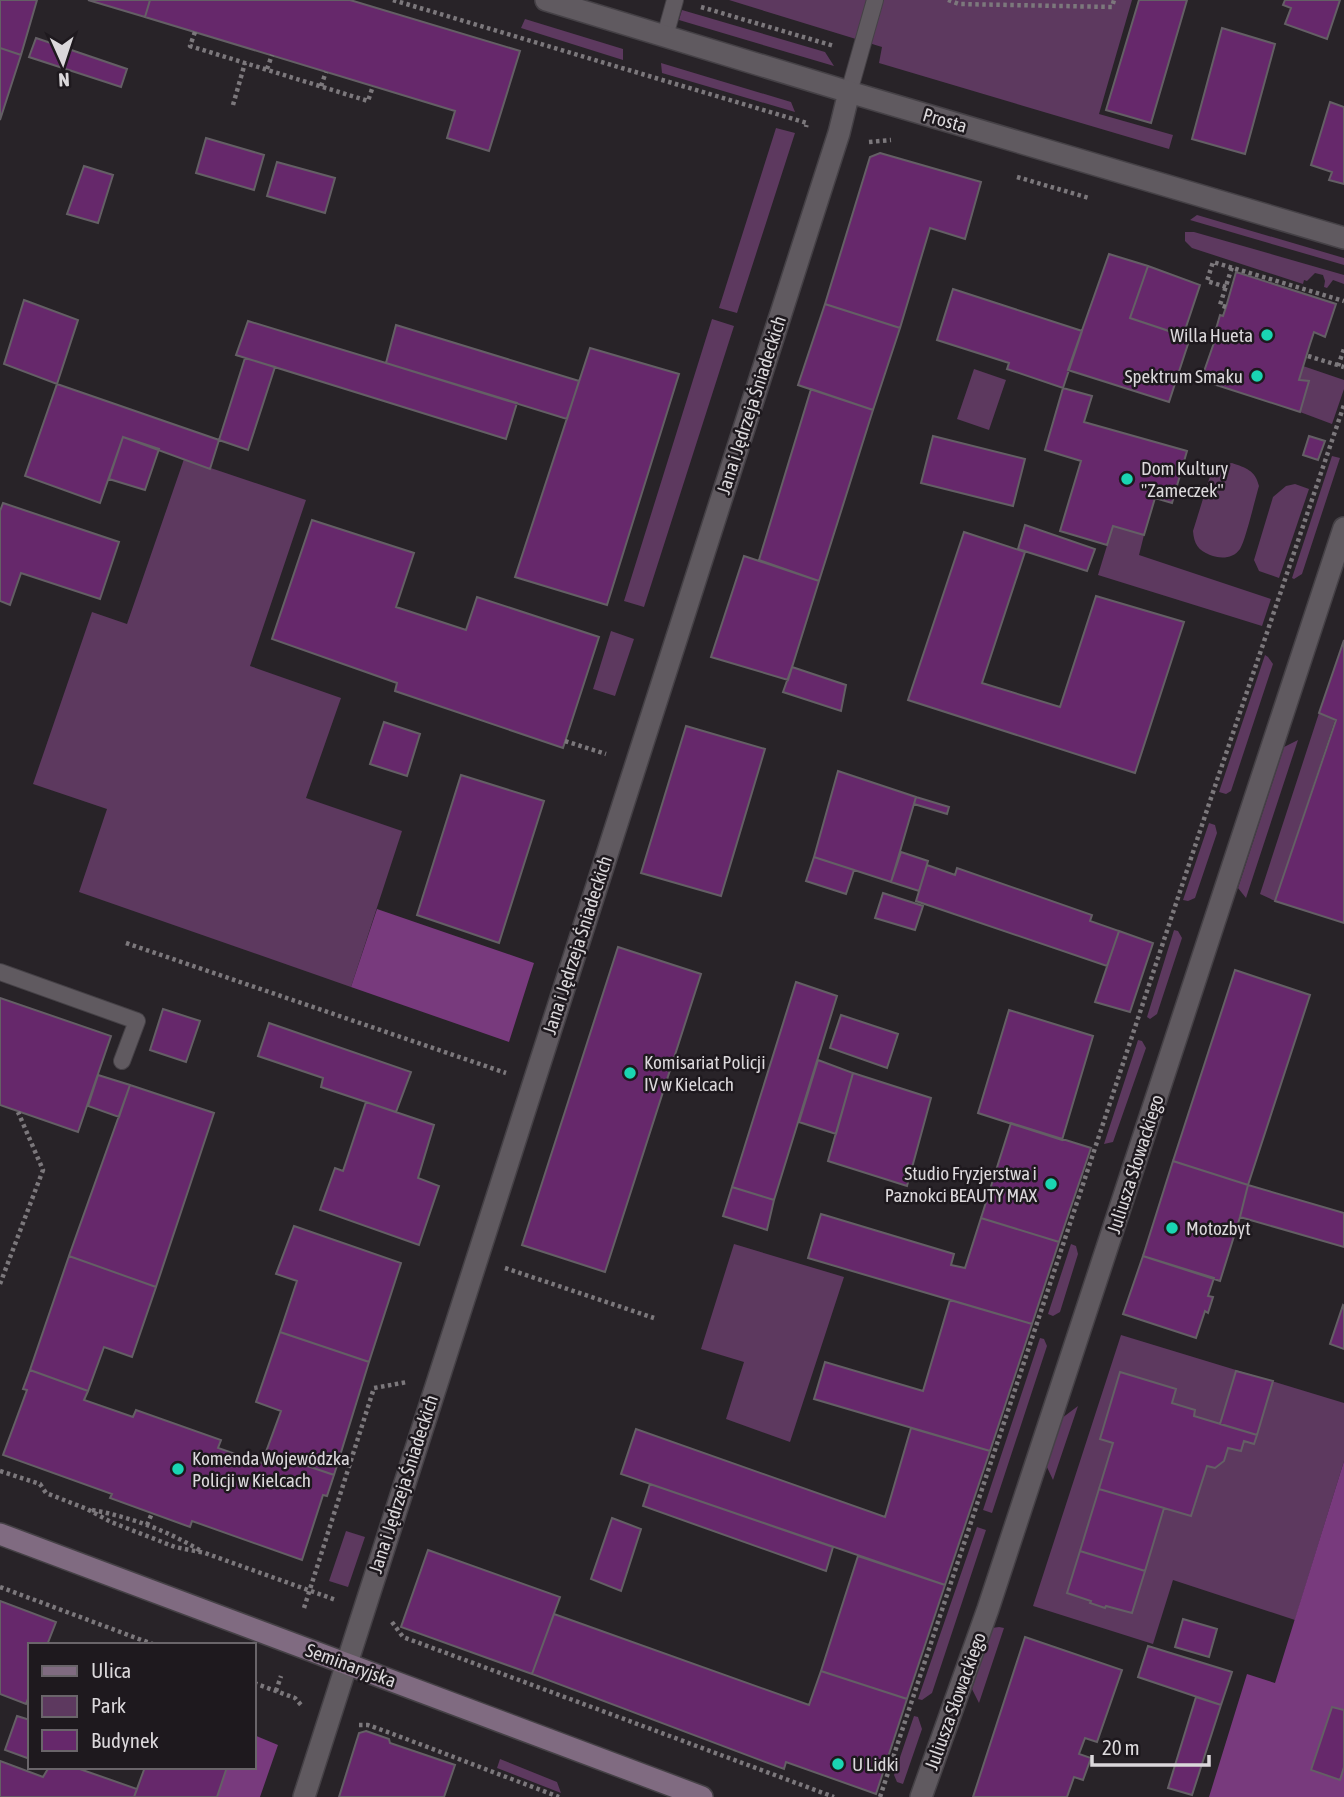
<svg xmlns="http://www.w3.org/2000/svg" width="1344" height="1797" font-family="'Asap Condensed',sans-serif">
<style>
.green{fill:#5d395f}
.forest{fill:#783a7d}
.building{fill:#66286b;stroke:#645f65;stroke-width:2}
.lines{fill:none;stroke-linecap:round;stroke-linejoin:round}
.lane-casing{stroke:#454146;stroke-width:18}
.street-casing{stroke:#454146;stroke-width:24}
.secondary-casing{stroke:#454146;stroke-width:24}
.path{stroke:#7c787c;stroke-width:4.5;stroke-dasharray:3.5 3.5;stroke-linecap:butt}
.lane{stroke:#605a60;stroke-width:16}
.street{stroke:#605a60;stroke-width:21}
.secondary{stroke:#806b81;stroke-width:21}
.poi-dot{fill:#1ad5b2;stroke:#1e191e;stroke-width:2.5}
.labels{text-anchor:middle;stroke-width:5;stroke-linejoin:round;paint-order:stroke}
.street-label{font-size:19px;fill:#dbd8db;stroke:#1e191e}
.poi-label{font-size:19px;fill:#dbd8db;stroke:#1e191e;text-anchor:start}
</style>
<rect width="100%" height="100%" fill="#282328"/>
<path class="green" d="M 729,0 L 1132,0 L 1099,114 L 1173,135 L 1169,149 L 879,63 L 882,47 Z
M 682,10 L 825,52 L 834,66 L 679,20 Z
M 525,19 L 623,49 L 623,60 L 521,28 Z
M 661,63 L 791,102 L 795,112 L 662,73 Z
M 776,128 L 795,133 L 737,313 L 719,308 Z
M 1197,215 L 1344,258 L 1344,265 L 1190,220 Z
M 1185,232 L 1194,232 L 1344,275 L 1344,284 L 1333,280 L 1327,288 L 1324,287 L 1325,281 L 1323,275 L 1315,273 L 1307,281 L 1304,280 L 1303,284 L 1192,248 L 1185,241 Z
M 712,319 L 734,326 L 644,607 L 624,601 Z
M 1303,366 L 1344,380 L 1344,389 L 1332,424 L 1300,412 L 1309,381 L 1299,380 Z
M 974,369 L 1006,380 L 989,430 L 957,419 Z
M 1332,456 L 1340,458 L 1302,574 L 1294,579 L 1292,578 Z
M 184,459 L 306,500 L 250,666 L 341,698 L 306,798 L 402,831 L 351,987 L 79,892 L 107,809 L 33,784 L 92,612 L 127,624 Z
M 1232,463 C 1246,468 1255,470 1259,486 C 1255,499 1246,539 1240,549 C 1233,559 1220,559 1210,555 C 1198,550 1194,544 1193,531 L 1211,473 L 1220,465 Z
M 1295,484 L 1309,489 L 1279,578 L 1259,571 L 1254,560 L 1273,497 L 1286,486 Z
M 1113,526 L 1144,535 L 1139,555 L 1271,599 L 1262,626 L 1098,575 Z
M 611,631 L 634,639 L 615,696 L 593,689 Z
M 1265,655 L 1268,657 L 1273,664 L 1231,791 L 1226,794 L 1219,792 Z
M 1319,713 L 1335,720 L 1275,901 L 1260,894 Z
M 1298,740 L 1246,898 L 1238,888 L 1284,747 Z
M 1209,823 L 1215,825 L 1217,833 L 1195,898 L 1188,901 L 1183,900 Z
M 1174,930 L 1178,931 L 1182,938 L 1157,1014 L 1150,1019 L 1147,1017 Z
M 1138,1040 L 1142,1041 L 1146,1048 L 1113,1142 L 1104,1144 Z
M 734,1244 L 844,1277 L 790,1442 L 726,1419 L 744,1362 L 701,1349 Z
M 1071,1244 L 1076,1246 L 1078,1254 L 1060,1312 L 1053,1316 L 1048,1314 Z
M 1121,1335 L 1344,1403 L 1344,1461 L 1295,1620 L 1173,1580 L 1153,1644 L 1033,1606 Z
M 1040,1338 L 1044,1339 L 1047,1346 L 992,1513 L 983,1510 Z
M 1078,1406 L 1053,1480 L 1046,1465 L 1062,1418 Z
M 977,1527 L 986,1530 L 932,1693 L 922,1700 L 918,1699 Z
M 346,1531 L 365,1537 L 348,1587 L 329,1581 Z
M 999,1627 L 1004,1628 L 979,1703 L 972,1689 L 992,1628 Z
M 914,1716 L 918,1717 L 922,1729 L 903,1784 L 897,1782 L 894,1775 Z
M 500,1759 L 557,1782 L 561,1793 L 497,1768 Z"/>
<path class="forest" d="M 377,909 L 534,963 L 509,1042 L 351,987 Z
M 1344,1461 L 1344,1797 L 1209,1797 L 1247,1674 L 1275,1683 Z
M 254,1735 L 278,1745 L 260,1797 L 217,1797 L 227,1767 L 254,1767 Z"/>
<path class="building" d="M 0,0 L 37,0 L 21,55 L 0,48 Z
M 88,0 L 150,0 L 145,17 Z
M 150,0 L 350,0 L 520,51 L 489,151 L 447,138 L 455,111 L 145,17 Z
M 1139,0 L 1187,0 L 1151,123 L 1106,110 Z
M 1285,0 L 1340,0 L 1327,39 L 1285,24 L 1291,8 L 1283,5 Z
M 1222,28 L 1275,44 L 1245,154 L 1192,139 Z
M 36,38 L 127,69 L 121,87 L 29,57 Z
M 0,48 L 21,55 L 0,120 Z
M 1330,102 L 1344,107 L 1344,184 L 1329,180 L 1332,172 L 1311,165 Z
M 206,138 L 264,155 L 254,190 L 196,173 Z
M 880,153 L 981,182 L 965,239 L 930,228 L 900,328 L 825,304 L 870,157 Z
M 277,162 L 335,178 L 325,213 L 267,196 Z
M 84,166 L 113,175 L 98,223 L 67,214 Z
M 1109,254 L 1148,266 L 1130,318 L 1190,338 L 1169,402 L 1068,370 Z
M 1148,266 L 1200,285 L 1183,336 L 1130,318 Z
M 1236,272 L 1336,304 L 1325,337 L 1314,332 L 1310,344 L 1299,380 L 1309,381 L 1300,412 L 1201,380 L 1216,337 L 1214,336 L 1220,315 L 1223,316 L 1226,307 Z
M 953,289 L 1082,331 L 1063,388 L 1007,369 L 1009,363 L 937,340 Z
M 24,300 L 78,320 L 57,384 L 4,364 Z
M 825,304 L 900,328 L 873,410 L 798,385 Z
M 248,321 L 517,403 L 506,439 L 236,355 Z
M 396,325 L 579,381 L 567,419 L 386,363 Z
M 590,348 L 679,374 L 607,605 L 515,577 Z
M 245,358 L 275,367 L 248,450 L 219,440 Z
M 57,384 L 219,440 L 210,469 L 123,437 L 100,503 L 25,476 Z
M 1063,388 L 1092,396 L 1084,422 L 1187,451 L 1172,503 L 1155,498 L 1144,535 L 1113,526 L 1107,545 L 1060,531 L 1081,461 L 1045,450 Z
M 811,389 L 873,410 L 819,581 L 759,560 Z
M 933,436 L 1025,459 L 1013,506 L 921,483 Z
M 1309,436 L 1325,441 L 1318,460 L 1303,455 Z
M 123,437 L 159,449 L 145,490 L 109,479 Z
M 3,503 L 119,542 L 100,599 L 21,573 L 10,605 L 0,601 L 0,511 Z
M 312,520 L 414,553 L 396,607 L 466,630 L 477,597 L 599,637 L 563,748 L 395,691 L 397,683 L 272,639 Z
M 1025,525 L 1095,549 L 1087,571 L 1018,549 Z
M 964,532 L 1025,552 L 982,683 L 1060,707 L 1096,596 L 1184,622 L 1135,773 L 908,700 Z
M 744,556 L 819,581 L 788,680 L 711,657 Z
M 1344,640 L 1344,923 L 1275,901 L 1336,720 L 1319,713 Z
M 792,667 L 846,685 L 841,711 L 783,692 Z
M 384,722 L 420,734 L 407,776 L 370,764 Z
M 686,726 L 765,749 L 721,896 L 641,873 Z
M 838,771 L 916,797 L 891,882 L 814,857 Z
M 461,775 L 544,801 L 499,943 L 417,915 Z
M 916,797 L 949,807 L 947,814 L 914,804 Z
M 901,852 L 928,861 L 919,891 L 891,882 Z
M 814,857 L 854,870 L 846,894 L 806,881 Z
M 927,865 L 955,875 L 957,868 L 1092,915 L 1090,921 L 1119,931 L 1107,966 L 916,901 Z
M 883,893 L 923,906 L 915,930 L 875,918 Z
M 1119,931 L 1153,943 L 1130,1012 L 1095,1002 Z
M 618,947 L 701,974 L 605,1272 L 522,1245 Z
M 1235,970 L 1310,995 L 1248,1185 L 1173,1161 Z
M 796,982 L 837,996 L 774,1200 L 732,1187 Z
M 0,998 L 111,1036 L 78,1132 L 0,1105 Z
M 163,1009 L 200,1021 L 186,1062 L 150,1050 Z
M 1009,1010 L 1093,1036 L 1062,1140 L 978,1113 Z
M 841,1015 L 898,1034 L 887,1068 L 830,1048 Z
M 269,1023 L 411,1072 L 396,1112 L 321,1087 L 323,1078 L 258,1056 Z
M 818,1060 L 853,1073 L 836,1134 L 799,1122 Z
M 853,1073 L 931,1098 L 907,1186 L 828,1161 Z
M 98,1075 L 130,1085 L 119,1117 L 88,1106 Z
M 130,1085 L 214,1113 L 156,1287 L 69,1256 Z
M 366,1102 L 434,1125 L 418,1178 L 439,1186 L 419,1245 L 320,1210 L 335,1168 L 343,1171 Z
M 1011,1123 L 1091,1148 L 1059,1242 L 981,1218 Z
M 1173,1161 L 1248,1185 L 1240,1217 L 1220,1281 L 1143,1256 Z
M 1248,1185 L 1344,1213 L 1344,1247 L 1240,1217 Z
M 732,1187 L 774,1200 L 767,1230 L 723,1216 Z
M 821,1214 L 954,1254 L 951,1265 L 965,1268 L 981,1218 L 1059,1242 L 1032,1324 L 808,1258 Z
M 294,1226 L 401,1263 L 369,1362 L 280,1332 L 297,1281 L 276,1274 Z
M 69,1256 L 156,1287 L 132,1357 L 104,1347 L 88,1391 L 30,1370 Z
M 1143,1256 L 1214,1278 L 1208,1296 L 1213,1297 L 1208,1313 L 1205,1311 L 1196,1338 L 1123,1314 Z
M 950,1300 L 1032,1324 L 990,1451 L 814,1399 L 825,1362 L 923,1391 Z
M 1343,1305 L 1344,1306 L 1344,1349 L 1330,1344 Z
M 280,1332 L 369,1362 L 334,1475 L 266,1452 L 281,1411 L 256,1402 Z
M 30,1370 L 88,1391 L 84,1400 L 133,1417 L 136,1410 L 221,1440 L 218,1448 L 262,1463 L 266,1452 L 334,1475 L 327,1496 L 323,1495 L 302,1560 L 192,1521 L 190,1527 L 110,1498 L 112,1494 L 3,1455 L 27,1390 L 23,1389 Z
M 1236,1371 L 1273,1381 L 1257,1435 L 1220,1424 Z
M 1120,1372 L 1176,1389 L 1172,1403 L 1195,1410 L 1194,1416 L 1257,1435 L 1254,1444 L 1244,1441 L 1241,1451 L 1228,1448 L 1224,1461 L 1215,1468 L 1207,1466 L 1191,1516 L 1099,1489 L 1113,1443 L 1100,1439 Z
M 911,1428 L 990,1451 L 945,1585 L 621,1474 L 636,1429 L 885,1517 Z
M 650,1484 L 833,1547 L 826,1571 L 643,1506 Z
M 1099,1489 L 1164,1508 L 1145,1571 L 1080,1551 Z
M 612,1518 L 641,1529 L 621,1591 L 591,1579 Z
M 428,1550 L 560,1597 L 532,1674 L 401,1627 Z
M 1080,1551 L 1145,1571 L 1132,1613 L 1106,1606 L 1105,1608 L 1090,1603 L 1091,1601 L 1067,1593 Z
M 858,1556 L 945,1585 L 907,1699 L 821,1671 Z
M 0,1601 L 56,1622 L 47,1645 L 30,1645 L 30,1693 L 26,1704 L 0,1694 Z
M 554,1614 L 809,1705 L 821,1671 L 907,1699 L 876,1794 L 786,1762 L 784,1769 L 532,1674 Z
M 1183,1619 L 1217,1629 L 1209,1657 L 1175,1647 Z
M 1025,1637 L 1122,1670 L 1097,1742 L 1085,1738 L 1079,1754 L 1091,1758 L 1083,1780 L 1074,1777 L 1067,1797 L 973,1797 Z
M 1148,1646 L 1232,1672 L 1221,1705 L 1138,1677 Z
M 1196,1697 L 1221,1705 L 1192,1795 L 1168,1788 Z
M 1332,1707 L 1344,1710 L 1344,1767 L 1340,1780 L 1311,1770 Z
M 17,1716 L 30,1720 L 30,1759 L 5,1750 Z
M 366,1731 L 389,1739 L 390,1743 L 455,1765 L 444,1797 L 339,1797 L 359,1733 Z
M 0,1761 L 43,1777 L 49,1767 L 74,1767 L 137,1789 L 134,1797 L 0,1797 Z
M 145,1767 L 227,1767 L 217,1797 L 134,1797 Z"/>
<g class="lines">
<defs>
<path id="lane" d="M 665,36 L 675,0
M 849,92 L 875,0
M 0,972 L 137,1021 L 122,1061"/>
<path id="street" d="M 546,0 L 849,92 L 1344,238
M 304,1797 L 839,133 L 849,92
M 921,1797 L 988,1609 L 1344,528"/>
<path id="secondary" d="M 0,1534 L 702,1797"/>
</defs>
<use href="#lane" class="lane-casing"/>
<use href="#street" class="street-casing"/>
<use href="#secondary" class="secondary-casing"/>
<path class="path" d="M 393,0 L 807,123 L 806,127
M 948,0 L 959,4 L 1112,7 L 1114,0
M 701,7 L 834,46
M 195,32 L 190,46 L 368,101 L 373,86
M 267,69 L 272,55
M 321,86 L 326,72
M 233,105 L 245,63
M 869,142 L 891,140
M 1017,177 L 1089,198
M 1226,287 L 1207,281 L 1213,262 L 1344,301
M 1226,307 L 1220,305 L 1232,267
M 1308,356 L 1344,367
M 1338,366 L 1344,349
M 565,741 L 606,754
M 126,943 L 506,1073
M 505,1268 L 654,1318
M 0,1284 L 43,1170 L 18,1112
M 0,1471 L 40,1484 L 46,1493 L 87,1509 L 111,1522 L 175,1547 L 205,1553 L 336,1600
M 92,1510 C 131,1517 168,1531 201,1551
M 147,1525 L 152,1513
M 0,1587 L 155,1645
M 304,1608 L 374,1388 L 407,1382
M 392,1622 L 403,1637 L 834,1797
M 254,1683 L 295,1698 L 302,1706
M 276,1691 L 281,1676
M 359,1725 L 368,1725 L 393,1734 L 559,1797
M 880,1797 L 1209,804 L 1344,405"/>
<use href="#lane" class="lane"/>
<use href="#street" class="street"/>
<use href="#secondary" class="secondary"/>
</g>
<g class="poi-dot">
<circle cx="1267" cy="335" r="7"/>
<circle cx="1257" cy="376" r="7"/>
<circle cx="1127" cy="479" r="7"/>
<circle cx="630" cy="1073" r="7"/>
<circle cx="1051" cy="1184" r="7"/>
<circle cx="1172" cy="1228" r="7"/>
<circle cx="178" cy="1469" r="7"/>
<circle cx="838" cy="1764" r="7"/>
</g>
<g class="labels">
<g class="street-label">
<text transform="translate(945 120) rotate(16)" y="7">Prosta</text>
<text transform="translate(751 405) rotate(-72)" y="7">Jana i Jędrzeja Śniadeckich</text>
<text transform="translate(577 945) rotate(-72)" y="7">Jana i Jędrzeja Śniadeckich</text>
<text transform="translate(1135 1164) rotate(-72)" y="7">Juliusza Słowackiego</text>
<text transform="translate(403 1484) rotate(-72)" y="7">Jana i Jędrzeja Śniadeckich</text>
<text transform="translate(351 1665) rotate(20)" y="7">Seminaryjska</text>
<text transform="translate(955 1701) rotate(-70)" y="7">Juliusza Słowackiego</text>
</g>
<g class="poi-label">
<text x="1253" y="342" text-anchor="end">Willa Hueta</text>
<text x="1243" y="383" text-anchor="end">Spektrum Smaku</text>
<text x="1141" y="475">Dom Kultury<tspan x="1141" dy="22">"Zameczek"</tspan></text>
<text x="644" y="1069">Komisariat Policji<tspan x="644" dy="22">IV w Kielcach</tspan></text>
<text x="1037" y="1180" text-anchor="end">Studio Fryzjerstwa i<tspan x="1037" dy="22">Paznokci BEAUTY MAX</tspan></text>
<text x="1186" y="1235">Motozbyt</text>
<text x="192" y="1465">Komenda Wojewódzka<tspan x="192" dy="22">Policji w Kielcach</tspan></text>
<text x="852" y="1771">U Lidki</text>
</g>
</g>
<rect x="28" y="1643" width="228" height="126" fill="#1e191e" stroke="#6a656a" stroke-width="2"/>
<rect x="42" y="1666" width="35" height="10" fill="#806b81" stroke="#6a656a" stroke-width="2"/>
<text x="91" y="1678" font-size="21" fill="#dbd8db">Ulica</text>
<rect x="42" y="1696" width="35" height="21" fill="#5d395f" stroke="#6a656a" stroke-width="2"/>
<text x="91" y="1713" font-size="21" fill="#dbd8db">Park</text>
<rect x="42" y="1730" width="35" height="21" fill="#66286b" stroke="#6a656a" stroke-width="2"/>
<text x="91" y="1748" font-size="21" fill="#dbd8db">Budynek</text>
<g transform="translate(63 63) rotate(177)" stroke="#1e191e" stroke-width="5" paint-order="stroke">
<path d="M0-5L12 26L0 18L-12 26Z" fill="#dbd8db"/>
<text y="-10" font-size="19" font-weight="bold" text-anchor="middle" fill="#dbd8db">N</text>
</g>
<path d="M1092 1755v10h117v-10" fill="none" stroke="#dbd8db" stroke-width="3.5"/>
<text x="1102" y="1755" font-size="21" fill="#dbd8db" stroke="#1e191e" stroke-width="5" paint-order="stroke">20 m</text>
</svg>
